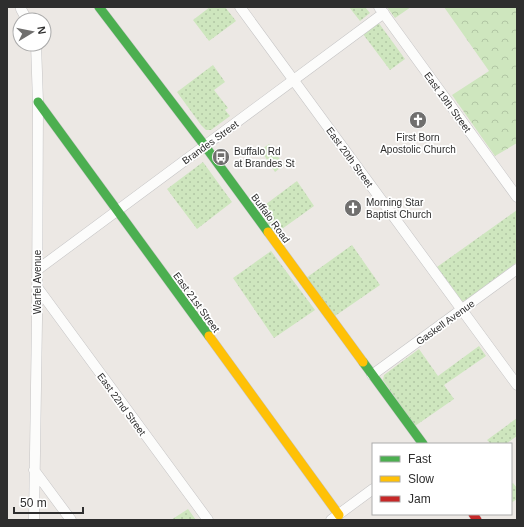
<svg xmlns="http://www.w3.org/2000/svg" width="524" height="527" font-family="Arial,sans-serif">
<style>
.grass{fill:url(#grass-dots)}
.forest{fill:url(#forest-crowns)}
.park{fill:#cee6be}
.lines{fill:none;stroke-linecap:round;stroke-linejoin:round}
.street-casing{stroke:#c5c4c5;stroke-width:11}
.fast-casing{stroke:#c5c4c5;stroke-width:10}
.slow-casing{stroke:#c5c4c5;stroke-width:10}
.jam-casing{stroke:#c5c4c5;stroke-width:10}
.street{stroke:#fcfcfb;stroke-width:10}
.fast{stroke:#4caf50;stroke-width:9}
.slow{stroke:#ffc107;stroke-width:9}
.jam{stroke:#c62828;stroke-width:9}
.labels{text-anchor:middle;stroke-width:3.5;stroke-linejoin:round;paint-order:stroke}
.street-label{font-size:10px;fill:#2e2e2e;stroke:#fff}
.poi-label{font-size:10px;fill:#2e2e2e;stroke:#fff;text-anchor:start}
</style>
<defs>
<pattern id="grass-dots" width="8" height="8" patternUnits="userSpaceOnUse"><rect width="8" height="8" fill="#cee6be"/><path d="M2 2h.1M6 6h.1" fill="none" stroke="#b1c6a4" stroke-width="1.8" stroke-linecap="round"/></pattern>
<pattern id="forest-crowns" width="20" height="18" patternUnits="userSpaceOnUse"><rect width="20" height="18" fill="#cee6be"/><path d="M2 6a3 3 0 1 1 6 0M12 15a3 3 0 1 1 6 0" fill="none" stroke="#b1c6a4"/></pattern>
</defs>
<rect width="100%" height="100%" fill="#ece8e4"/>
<path class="grass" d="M 210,7 L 225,7 L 236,21 L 209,41 L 193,20 Z
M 349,7 L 365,7 L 370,13 L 360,21 Z
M 378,22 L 405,59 L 390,70 L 363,34 Z
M 213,65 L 225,82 L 214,90 L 228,108 L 225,110 L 230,116 L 211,130 L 206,130 L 201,125 L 177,92 Z
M 203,162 L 232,202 L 197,229 L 167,189 Z
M 297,181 L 314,206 L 275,234 L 258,210 Z
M 517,210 L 517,262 L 466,300 L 462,301 L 437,267 Z
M 352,245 L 380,285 L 335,316 L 306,278 Z
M 271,251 L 315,310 L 274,338 L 233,278 Z
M 479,346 L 486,356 L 444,385 L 454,399 L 415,426 L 383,380 L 384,375 L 419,349 L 438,376 Z
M 517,418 L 517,436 L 506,444 L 491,444 L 487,440 Z
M 513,483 L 517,488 L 517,499 L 511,503 L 511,484 Z
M 188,509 L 196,520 L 171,520 Z"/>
<path class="forest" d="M 387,7 L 411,7 L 395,18 Z
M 444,7 L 517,7 L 517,143 L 495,156 L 452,95 L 489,71 Z"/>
<path class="park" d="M 269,144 L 284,165 L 275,172 L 262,152 L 263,150 L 262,149 Z"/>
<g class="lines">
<defs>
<path id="street" d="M 240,7 L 517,385
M 379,7 L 517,197
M 21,9 L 27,20
M 37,270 L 384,13
M 37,287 L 208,520
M 372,375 L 517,269
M 34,470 L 71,520
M 34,520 L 37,320 L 38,102 L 36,44
M 331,520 L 373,489"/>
<path id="fast" d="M 99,7 L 205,146 L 268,232
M 38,102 L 209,336
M 363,362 L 423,444"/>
<path id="slow" d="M 268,232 L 363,362
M 209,336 L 339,515"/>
<path id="jam" d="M 473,514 L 477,520"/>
</defs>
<use href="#street" class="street-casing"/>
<use href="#fast" class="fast-casing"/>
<use href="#slow" class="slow-casing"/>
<use href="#jam" class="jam-casing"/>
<use href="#street" class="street"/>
<use href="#fast" class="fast"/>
<use href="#slow" class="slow"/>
<use href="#jam" class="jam"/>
</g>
<defs>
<symbol id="church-disc" viewBox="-11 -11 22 22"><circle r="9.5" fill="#706f6e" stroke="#fff"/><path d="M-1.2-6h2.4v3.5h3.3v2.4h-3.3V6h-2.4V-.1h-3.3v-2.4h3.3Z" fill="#fff"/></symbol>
<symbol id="bus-disc" viewBox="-11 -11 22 22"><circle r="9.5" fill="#706f6e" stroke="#fff"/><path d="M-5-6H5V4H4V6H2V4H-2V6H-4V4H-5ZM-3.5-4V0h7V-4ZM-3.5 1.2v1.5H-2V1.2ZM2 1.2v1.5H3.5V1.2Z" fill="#fff"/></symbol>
</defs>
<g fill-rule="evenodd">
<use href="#church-disc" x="408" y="110" width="20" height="20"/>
<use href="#bus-disc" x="211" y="147" width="20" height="20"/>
<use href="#church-disc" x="343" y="198" width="20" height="20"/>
</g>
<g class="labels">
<g class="street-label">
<text transform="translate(448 102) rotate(54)" y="4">East 19th Street</text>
<text transform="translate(210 142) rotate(-36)" y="4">Brandes Street</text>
<text transform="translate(350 157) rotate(54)" y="4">East 20th Street</text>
<text transform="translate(271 218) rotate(54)" y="4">Buffalo Road</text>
<text transform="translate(37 282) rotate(-90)" y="4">Warfel Avenue</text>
<text transform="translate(197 302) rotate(54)" y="4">East 21st Street</text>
<text transform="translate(445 322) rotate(-36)" y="4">Gaskell Avenue</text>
<text transform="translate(122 404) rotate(54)" y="4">East 22nd Street</text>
</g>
<g class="poi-label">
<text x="418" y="141" text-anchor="middle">First Born<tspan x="418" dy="12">Apostolic Church</tspan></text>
<text x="234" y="155">Buffalo Rd<tspan x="234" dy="12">at Brandes St</tspan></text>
<text x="366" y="206">Morning Star<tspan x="366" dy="12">Baptist Church</tspan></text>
</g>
</g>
<rect width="524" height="527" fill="none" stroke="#2e2e2e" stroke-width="16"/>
<rect x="372" y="443" width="140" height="72" fill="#ffffff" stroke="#ababab"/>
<rect x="380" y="456" width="20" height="6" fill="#4caf50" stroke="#ababab"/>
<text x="408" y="463" font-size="12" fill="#2e2e2e">Fast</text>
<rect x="380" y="476" width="20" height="6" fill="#ffc107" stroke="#ababab"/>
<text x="408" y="483" font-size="12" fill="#2e2e2e">Slow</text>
<rect x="380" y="496" width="20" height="6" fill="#c62828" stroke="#ababab"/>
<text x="408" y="503" font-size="12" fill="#2e2e2e">Jam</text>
<g transform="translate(32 32) rotate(80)"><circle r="19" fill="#ffffff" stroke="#ababab"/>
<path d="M0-3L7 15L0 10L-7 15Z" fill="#706f6e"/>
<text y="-6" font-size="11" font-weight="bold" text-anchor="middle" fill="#2e2e2e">N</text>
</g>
<path d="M14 507v6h69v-6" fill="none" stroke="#2e2e2e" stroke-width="2"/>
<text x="20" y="507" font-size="12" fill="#2e2e2e" stroke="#ffffff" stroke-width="3" paint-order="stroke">50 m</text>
</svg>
